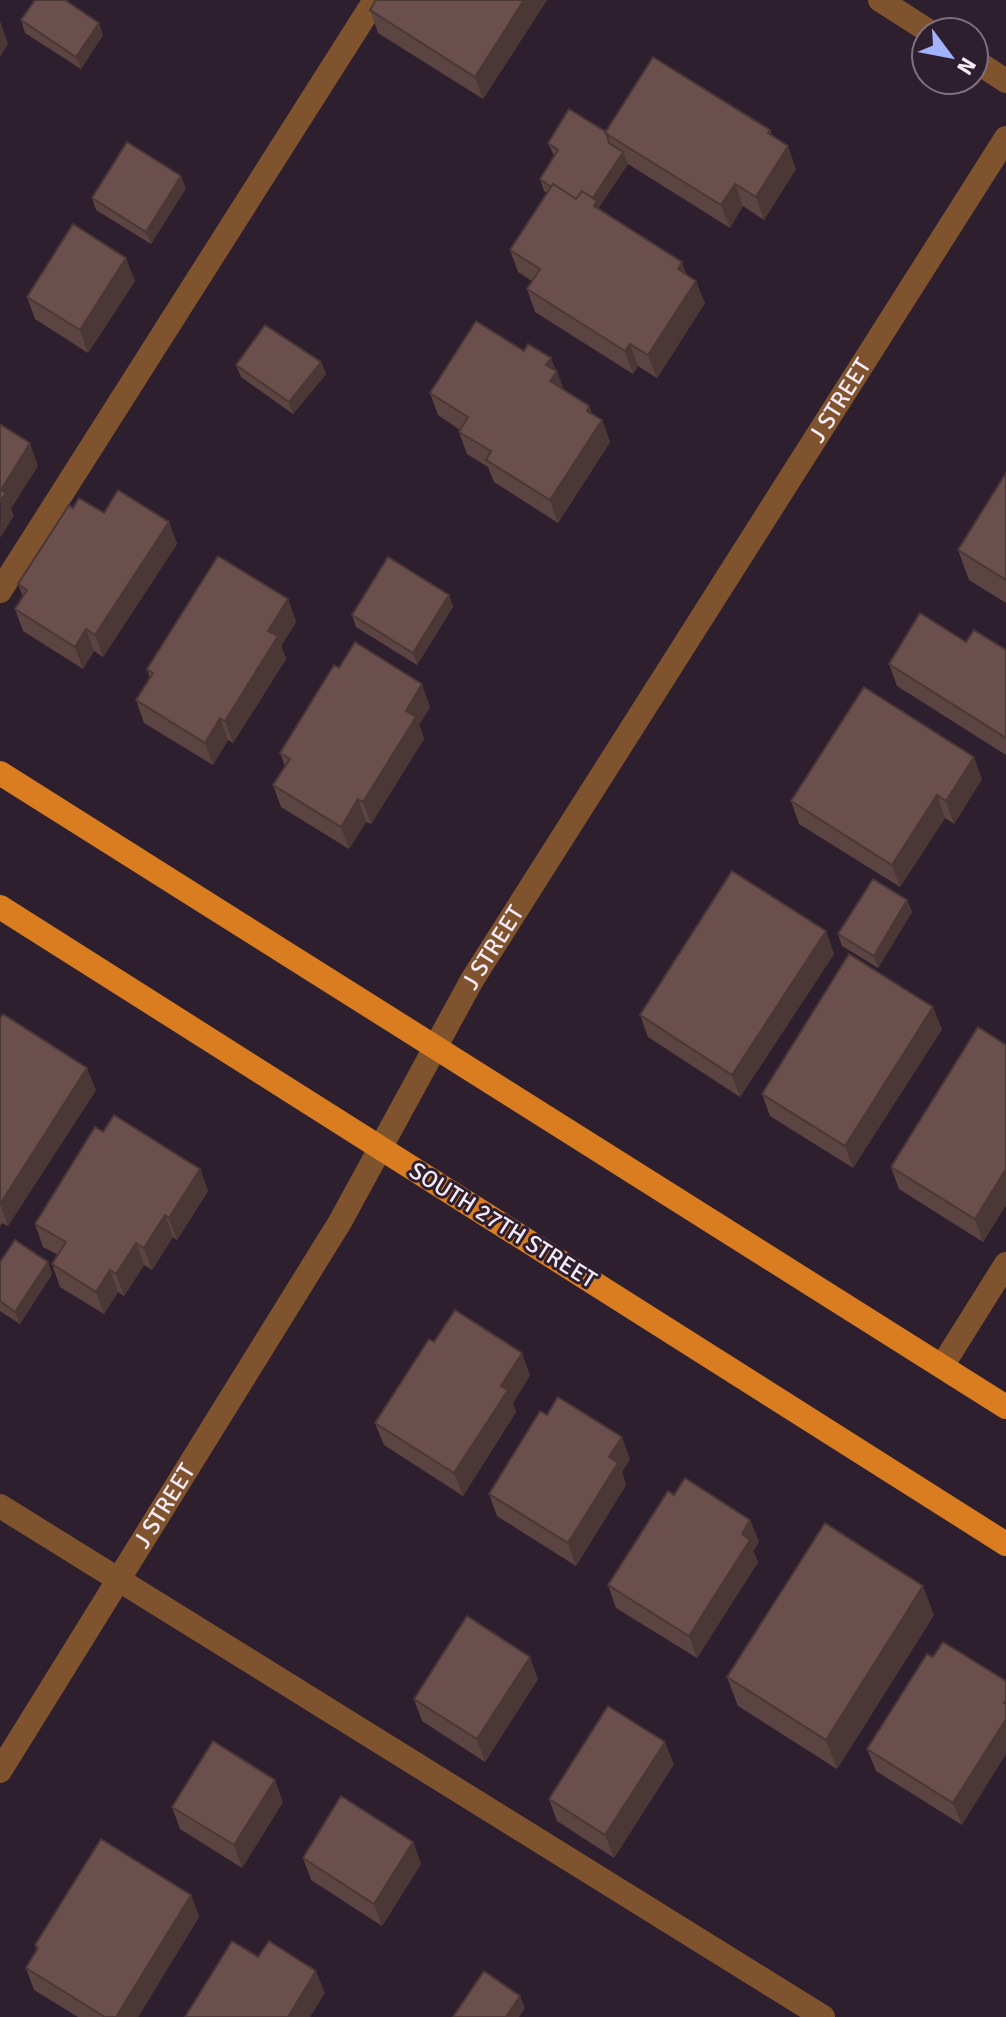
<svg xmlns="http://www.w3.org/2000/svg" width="1006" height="2017" font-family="Signika,sans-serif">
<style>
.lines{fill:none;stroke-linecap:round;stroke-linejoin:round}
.minor{stroke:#7f532d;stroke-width:24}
.major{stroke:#d97d20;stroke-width:24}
.wall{fill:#5b4442}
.shaded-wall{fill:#4a3736}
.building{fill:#6a4f4d;stroke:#4a3736;stroke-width:2}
.labels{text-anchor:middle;stroke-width:6;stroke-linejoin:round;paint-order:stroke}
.street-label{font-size:24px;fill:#f5eaf5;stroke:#2e1f2f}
</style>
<rect width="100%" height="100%" fill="#2e1f2f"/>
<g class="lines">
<g class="minor">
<path d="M 880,0 L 930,32"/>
<path d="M 974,60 L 1006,81"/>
<path d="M 0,591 L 375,0"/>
<path d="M 942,1366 L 1006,1264"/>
<path d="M 0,1506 L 823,2017"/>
<path id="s1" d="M 0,1771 L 340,1222 L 472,980 L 1006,138"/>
</g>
<path class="major" d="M 0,773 L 1006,1407
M 0,907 L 1006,1544"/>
</g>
<path class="wall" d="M 376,0 L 547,0 L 483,99 L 378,33 L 370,10 Z
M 21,20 L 103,35 L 81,69 L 25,33 Z
M 770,130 L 772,136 L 796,169 L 764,220 L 743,206 L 730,228 L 628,164 L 599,207 L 600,210 L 687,275 L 705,303 L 657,378 L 638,366 L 633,374 L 535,312 L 527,289 L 532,281 L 518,272 L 510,250 L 547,193 L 544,191 L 540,179 L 554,156 L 548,143 L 606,132 Z
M 186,188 L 151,244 L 96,210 L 92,198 Z
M 135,281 L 88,353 L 35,319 L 27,297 Z
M 524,351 L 551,358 L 563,389 L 589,406 L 592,414 L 602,420 L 610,442 L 558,523 L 494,482 L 488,467 L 467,454 L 459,432 L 460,430 L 438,415 L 430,393 Z
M 321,362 L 326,374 L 293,414 L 241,377 L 236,365 Z
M 1006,473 L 1006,603 L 969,580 L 958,550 Z
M 73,508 L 169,522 L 177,544 L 103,657 L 94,651 L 83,669 L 23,631 L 15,609 L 23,597 L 18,584 Z
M 449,595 L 453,607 L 417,665 L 356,627 L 352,615 Z
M 288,599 L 296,622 L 281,646 L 286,659 L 233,743 L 228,740 L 213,765 L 144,723 L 136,700 L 150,678 L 147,669 Z
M 1006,650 L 1006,755 L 897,686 L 889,664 Z
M 339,668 L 430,707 L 419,725 L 424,739 L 371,824 L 366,822 L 349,849 L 281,807 L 273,785 L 285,766 L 280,753 Z
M 982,779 L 954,824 L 945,818 L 900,887 L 799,824 L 791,801 Z
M 907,900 L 912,912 L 878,968 L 842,946 L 838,934 Z
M 826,931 L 834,954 L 740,1097 L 648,1037 L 640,1015 Z
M 0,1018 L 96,1090 L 8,1226 L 2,1223 L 0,1227 Z
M 942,1029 L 853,1168 L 770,1116 L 762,1094 Z
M 1006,1045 L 1006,1205 L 983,1242 L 899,1189 L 891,1167 Z
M 103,1132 L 200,1169 L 208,1191 L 177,1240 L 173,1237 L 152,1270 L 144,1265 L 124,1296 L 118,1292 L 104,1314 L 60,1287 L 52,1264 L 58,1255 L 43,1247 L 35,1224 Z
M 0,1262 L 48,1262 L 52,1274 L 20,1324 L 0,1311 Z
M 434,1342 L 530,1375 L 513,1403 L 516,1412 L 463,1496 L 384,1445 L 375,1423 Z
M 630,1459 L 622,1472 L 626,1485 L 576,1566 L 497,1516 L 489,1494 Z
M 674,1495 L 750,1520 L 759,1542 L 753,1551 L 758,1562 L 697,1658 L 616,1608 L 608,1585 Z
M 934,1615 L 837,1769 L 738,1706 L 727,1677 Z
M 933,1657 L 962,1825 L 876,1771 L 867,1749 Z
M 538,1679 L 485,1762 L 422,1721 L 414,1699 Z
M 674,1764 L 614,1858 L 557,1821 L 549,1799 Z
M 283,1802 L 242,1868 L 180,1829 L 172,1807 Z
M 413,1842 L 421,1864 L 382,1926 L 311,1880 L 303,1858 Z
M 191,1895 L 199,1917 L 138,2017 L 78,2017 L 34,1990 L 26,1968 L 37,1951 L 35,1945 Z"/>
<path class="shaded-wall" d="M 524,0 L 547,0 L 483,99 L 475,77 Z
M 0,21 L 8,44 L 0,57 Z
M 99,23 L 103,35 L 81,69 L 76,57 Z
M 788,146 L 796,169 L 764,220 L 756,197 Z
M 623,152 L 628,164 L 599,207 L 605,223 L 589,204 Z
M 181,176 L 186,188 L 151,244 L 146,232 Z
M 735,184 L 743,206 L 730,228 L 721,205 Z
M 126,258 L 135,281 L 88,353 L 80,330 Z
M 682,262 L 690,284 L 678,269 Z
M 696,281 L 705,303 L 657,378 L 648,355 Z
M 630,344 L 638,366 L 633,374 L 625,351 Z
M 551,358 L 556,372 L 557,371 L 565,393 L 550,381 L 546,365 Z
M 321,362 L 326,374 L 293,414 L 289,402 Z
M 589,406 L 597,427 L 602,420 L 610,442 L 558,523 L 550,500 Z
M 30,443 L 38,466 L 11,509 L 14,516 L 0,538 L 1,490 Z
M 169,522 L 177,544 L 103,657 L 95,635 Z
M 449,595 L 453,607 L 417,665 L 413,653 Z
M 288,599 L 296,622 L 281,646 L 286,659 L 233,743 L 225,721 L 268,631 Z
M 86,629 L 94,651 L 83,669 L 75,647 Z
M 422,684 L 430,707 L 419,725 L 424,739 L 371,824 L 363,802 L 406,711 Z
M 220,718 L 228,740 L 213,765 L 205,743 Z
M 974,757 L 982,779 L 954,824 L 946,801 Z
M 937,795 L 945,818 L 900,887 L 892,865 Z
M 358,799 L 366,822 L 349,849 L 341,827 Z
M 907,900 L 912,912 L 878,968 L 874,956 Z
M 826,931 L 834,954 L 740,1097 L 732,1075 Z
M 933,1007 L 942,1029 L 853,1168 L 845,1146 Z
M 87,1068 L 96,1090 L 8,1226 L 0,1204 Z
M 200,1169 L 208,1191 L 177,1240 L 169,1218 Z
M 1006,1169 L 1006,1205 L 983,1242 L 975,1219 Z
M 165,1215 L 173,1237 L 152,1270 L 144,1248 Z
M 136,1243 L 144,1265 L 124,1296 L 116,1274 Z
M 48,1262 L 52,1274 L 20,1324 L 15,1312 Z
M 110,1270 L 118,1292 L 104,1314 L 96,1292 Z
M 522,1353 L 530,1375 L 513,1403 L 516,1412 L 463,1496 L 454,1473 L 501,1386 Z
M 622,1437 L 630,1459 L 622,1472 L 626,1485 L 576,1566 L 568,1543 L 609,1457 Z
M 750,1520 L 759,1542 L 753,1551 L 758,1562 L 697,1658 L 689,1636 L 742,1534 Z
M 923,1586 L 934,1615 L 837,1769 L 826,1740 Z
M 530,1657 L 538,1679 L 485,1762 L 477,1739 Z
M 1006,1719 L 1006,1754 L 962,1825 L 953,1803 Z
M 665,1742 L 674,1764 L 614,1858 L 605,1835 Z
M 275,1780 L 283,1802 L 242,1868 L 234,1845 Z
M 413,1842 L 421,1864 L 382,1926 L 374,1904 Z
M 191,1895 L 199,1917 L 138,2017 L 116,2017 Z
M 316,1971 L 325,1993 L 310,2017 L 288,2017 Z
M 520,1996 L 525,2008 L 519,2017 L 506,2017 Z"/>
<path class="building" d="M 35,0 L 65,0 L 99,23 L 76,57 L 21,20 Z
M 376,0 L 524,0 L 475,77 L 370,10 Z
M 653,57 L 770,130 L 768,133 L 788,146 L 756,197 L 735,184 L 721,205 L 605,133 Z
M 569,109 L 606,132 L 609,143 L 623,152 L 593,198 L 582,191 L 576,199 L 553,184 L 551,187 L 540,179 L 558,150 L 548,143 Z
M 127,142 L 181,176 L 146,232 L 92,198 Z
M 553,184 L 576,199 L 582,191 L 597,201 L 594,206 L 682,262 L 678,269 L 696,281 L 648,355 L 630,344 L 625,351 L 527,289 L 540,269 L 510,250 Z
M 73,224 L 126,258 L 80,330 L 27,297 Z
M 476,321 L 524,351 L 528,344 L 551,358 L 546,365 L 557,371 L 550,381 L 589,406 L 587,411 L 602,420 L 550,500 L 486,460 L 491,451 L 459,432 L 468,417 L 430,393 Z
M 265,325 L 321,362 L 289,402 L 236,365 Z
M 0,424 L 30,443 L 1,490 L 6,493 L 0,502 Z
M 1006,473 L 1006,580 L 958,550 Z
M 118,490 L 169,522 L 95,635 L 86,629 L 75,647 L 15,609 L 27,590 L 18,584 L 69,505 L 73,508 L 79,498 L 104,513 Z
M 218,556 L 288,599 L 268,631 L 278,636 L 225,721 L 220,718 L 205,743 L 136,700 L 153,673 L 147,669 Z
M 388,557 L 449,595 L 413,653 L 352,615 Z
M 920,613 L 966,642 L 974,630 L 1006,650 L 1006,738 L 889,664 Z
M 355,642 L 422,684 L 406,711 L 416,717 L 363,802 L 358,799 L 341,827 L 273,785 L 290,759 L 280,753 L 334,665 L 339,668 Z
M 864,687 L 974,757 L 946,801 L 937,795 L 892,865 L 791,801 Z
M 732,871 L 826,931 L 732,1075 L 640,1015 Z
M 873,879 L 907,900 L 874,956 L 838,934 Z
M 849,954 L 933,1007 L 845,1146 L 762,1094 Z
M 3,1014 L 87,1068 L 0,1204 L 0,1018 Z
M 978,1027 L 1006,1045 L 1006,1169 L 975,1219 L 891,1167 Z
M 114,1115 L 200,1169 L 169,1218 L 165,1215 L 144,1248 L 136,1243 L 116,1274 L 110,1270 L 96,1292 L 52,1264 L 66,1242 L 35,1224 L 95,1127 L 103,1132 Z
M 15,1240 L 48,1262 L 15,1312 L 0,1301 L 0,1262 Z
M 455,1310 L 522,1353 L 501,1386 L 508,1390 L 454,1473 L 375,1423 L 429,1339 L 434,1342 Z
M 558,1397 L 622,1437 L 609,1457 L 618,1463 L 568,1543 L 489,1494 L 540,1411 L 547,1415 Z
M 685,1478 L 750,1520 L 742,1534 L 750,1540 L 689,1636 L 608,1585 L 668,1491 L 674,1495 Z
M 825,1523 L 923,1586 L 826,1740 L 727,1677 Z
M 467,1616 L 530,1657 L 477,1739 L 414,1699 Z
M 943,1642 L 1006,1681 L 1006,1700 L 1004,1703 L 1006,1704 L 1006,1719 L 953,1803 L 867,1749 L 927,1654 L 933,1657 Z
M 608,1706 L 665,1742 L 605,1835 L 549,1799 Z
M 213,1741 L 275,1780 L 234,1845 L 172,1807 Z
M 341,1796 L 413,1842 L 374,1904 L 303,1858 Z
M 101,1839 L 191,1895 L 116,2017 L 105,2017 L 26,1968 L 38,1948 L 35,1945 Z
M 232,1941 L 258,1957 L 269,1941 L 316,1971 L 288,2017 L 185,2017 Z
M 484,1971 L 520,1996 L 506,2017 L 453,2017 Z"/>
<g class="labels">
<g class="street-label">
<text dy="8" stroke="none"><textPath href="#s1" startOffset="1608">J STREET</textPath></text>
<text dy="8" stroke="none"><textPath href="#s1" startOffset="960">J STREET</textPath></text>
<text transform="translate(503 1225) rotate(32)" y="8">SOUTH 27TH STREET</text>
<text dy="8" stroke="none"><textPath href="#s1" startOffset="312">J STREET</textPath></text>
</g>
</g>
<g transform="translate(950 56) rotate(122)"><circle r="38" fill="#2e1f2f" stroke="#7e707e" stroke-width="2"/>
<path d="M0-6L14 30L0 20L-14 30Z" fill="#a2b2fd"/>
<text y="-12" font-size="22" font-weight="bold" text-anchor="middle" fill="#f5eaf5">N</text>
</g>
</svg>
